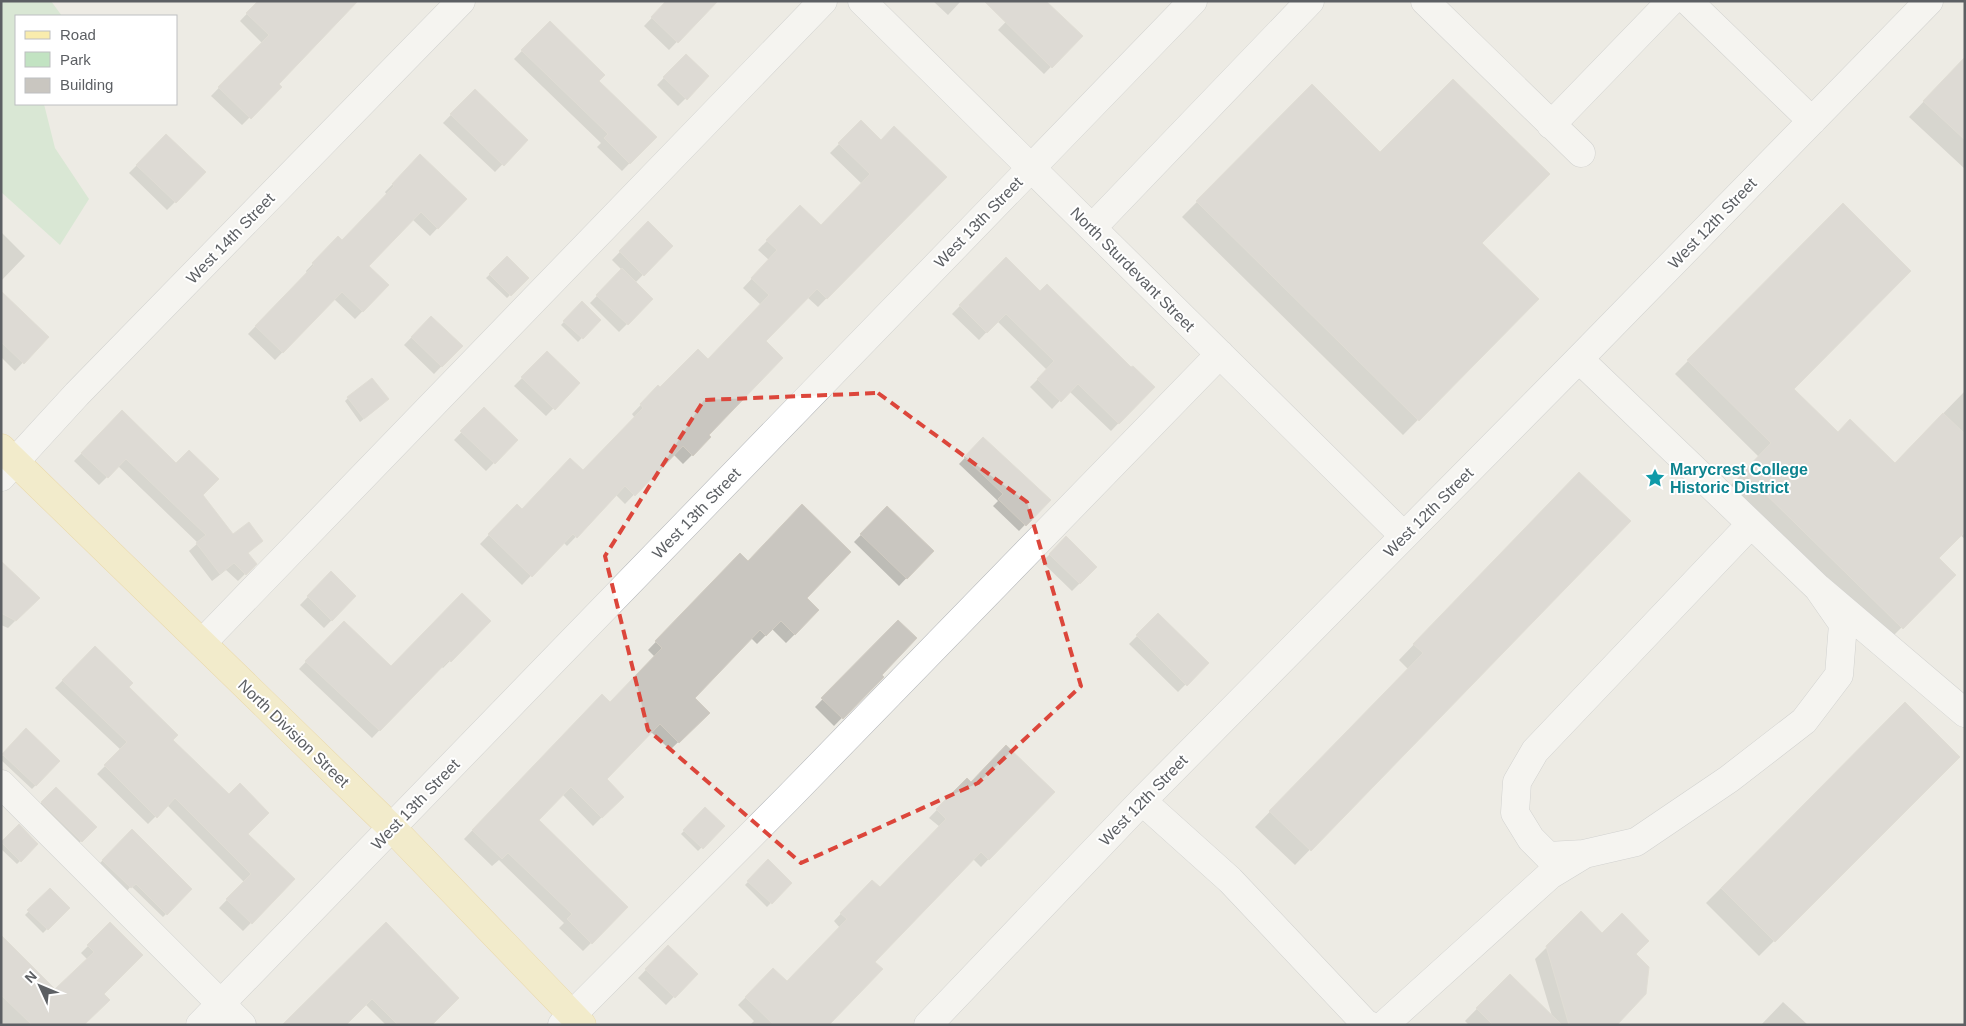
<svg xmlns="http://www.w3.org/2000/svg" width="1966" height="1026" font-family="Arial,sans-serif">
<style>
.green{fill:#c2e3c2}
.shadow{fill:#0003}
.building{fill:#c9c6c0;stroke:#d1ccc2}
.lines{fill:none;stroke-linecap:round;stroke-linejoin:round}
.minor-casing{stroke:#b1b4b8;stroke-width:29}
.major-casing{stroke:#e6c063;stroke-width:29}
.minor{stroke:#fff;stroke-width:28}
.major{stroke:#f9ecad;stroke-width:28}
.marked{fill:none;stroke:#dc463b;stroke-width:4;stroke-dasharray:10 6;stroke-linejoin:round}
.labels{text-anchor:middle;stroke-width:4;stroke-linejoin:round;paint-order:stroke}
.street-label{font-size:16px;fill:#5c5f63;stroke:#fff}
.culture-label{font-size:16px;font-weight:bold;fill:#0d838f;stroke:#fff;text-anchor:start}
</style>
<rect width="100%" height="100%" fill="#edebe4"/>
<path class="green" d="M 1,1 L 51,1 L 62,16 L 16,16 L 16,104 L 44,104 L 55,148 L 89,199 L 60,245 L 1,192 Z"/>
<path class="shadow" d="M 259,1 L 357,1 L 278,84 L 280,87 L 242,125 L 211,96 L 262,43 L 240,21 Z
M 668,1 L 716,1 L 669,50 L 644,26 Z
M 933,1 L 961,1 L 948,15 Z
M 1026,1 L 1081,36 L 1044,74 L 998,30 Z
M 550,22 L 597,81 L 655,137 L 622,171 L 597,147 L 601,143 L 514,59 Z
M 686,55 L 708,76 L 678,106 L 657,85 Z
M 1965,58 L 1965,169 L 1909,117 Z
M 1312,86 L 1380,154 L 1480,243 L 1537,299 L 1403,435 L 1182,217 Z
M 475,90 L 526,140 L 495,172 L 443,123 Z
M 861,122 L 881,141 L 945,177 L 818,307 L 807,297 L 764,341 L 707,435 L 710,437 L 683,464 L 673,454 L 625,504 L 616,495 L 567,546 L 563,542 L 522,585 L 480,544 L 517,506 L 522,510 L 583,472 L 635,418 L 632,414 L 658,387 L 660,389 L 708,360 L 761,305 L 743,288 L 769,260 L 758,250 L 800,207 L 821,227 L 862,184 L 830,153 Z
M 166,136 L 204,173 L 167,210 L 129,173 Z
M 420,156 L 465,199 L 430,236 L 412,219 L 367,266 L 388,285 L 355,319 L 334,299 L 275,360 L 248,334 L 307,273 L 306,271 L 331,245 L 342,241 L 387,195 L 385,192 Z
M 1843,205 L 1792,389 L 1838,434 L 1894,464 L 1965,391 L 1965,539 L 1960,535 L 1937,558 L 1954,575 L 1888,641 L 1730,486 L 1759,457 L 1675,374 Z
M 648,223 L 671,246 L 635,283 L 652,299 L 619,332 L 590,303 L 622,270 L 612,260 Z
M 1,232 L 25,256 L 1,281 Z
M 507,258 L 527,278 L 507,298 L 486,278 Z
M 1006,259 L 1040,292 L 1153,387 L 1111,431 L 1069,391 L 1052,409 L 1030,387 L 1047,370 L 997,321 L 979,340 L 952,314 Z
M 1,293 L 47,337 L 15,371 L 1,357 Z
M 582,303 L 599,320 L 578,342 L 561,325 Z
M 431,317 L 461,346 L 434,374 L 404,345 Z
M 547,353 L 578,383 L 546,416 L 514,386 Z
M 348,398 L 384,403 L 360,422 L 345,401 Z
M 484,409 L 516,440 L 486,471 L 454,440 Z
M 122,412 L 202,495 L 233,535 L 261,541 L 247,554 L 255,564 L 238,581 L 226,570 L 212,581 L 189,551 L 198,543 L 118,466 L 99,485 L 74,461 Z
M 983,439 L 1049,500 L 1019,531 L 993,506 L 998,501 L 959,464 Z
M 1564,488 L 1629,521 L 1295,865 L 1255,827 L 1408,669 L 1399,660 Z
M 887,508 L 932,551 L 899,586 L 854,542 Z
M 1066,538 L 1096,567 L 1072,591 L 1042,562 Z
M 740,555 L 748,562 L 805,598 L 795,634 L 786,643 L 772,629 L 757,644 L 751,638 L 693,698 L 708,713 L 670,750 L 651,732 L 605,779 L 622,797 L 593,826 L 562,794 L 537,820 L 627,907 L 583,951 L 559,928 L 564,923 L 499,860 L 492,866 L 464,839 L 602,695 L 610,703 L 655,657 L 648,650 Z
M 1,562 L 38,598 L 8,628 L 1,625 Z
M 331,573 L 355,596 L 324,628 L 300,605 Z
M 1158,615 L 1207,663 L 1178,692 L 1129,644 Z
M 489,621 L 443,668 L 441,666 L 372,738 L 299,669 L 344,622 L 391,668 Z
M 898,622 L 880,675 L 882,677 L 834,726 L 815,707 Z
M 95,648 L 247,834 L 294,879 L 243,931 L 219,908 L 244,882 L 167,805 L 148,824 L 97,774 L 121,750 L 55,688 Z
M 1905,704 L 1959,757 L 1759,956 L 1706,903 Z
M 26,730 L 59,761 L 32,789 L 1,760 L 1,757 Z
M 967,779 L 971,783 L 1053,792 L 981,867 L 973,859 L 874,962 L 826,1025 L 750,1025 L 754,1021 L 738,1005 L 773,970 L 787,983 L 840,928 L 834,921 L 864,889 L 880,889 L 940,827 L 929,818 Z
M 56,788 L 95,827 L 77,845 L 38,806 Z
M 705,809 L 723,826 L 698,851 L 681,834 Z
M 19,825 L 37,844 L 17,864 L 1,849 L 1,843 Z
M 132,831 L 191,889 L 163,917 L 131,886 L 127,891 L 99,864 Z
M 768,861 L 790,883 L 767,907 L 745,885 Z
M 50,890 L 68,908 L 43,933 L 25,915 Z
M 1581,913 L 1602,934 L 1635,954 L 1616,1025 L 1469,1025 L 1465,1021 L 1510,975 L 1552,1016 L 1535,959 Z
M 110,924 L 103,994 L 83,1025 L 1,1025 L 1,951 L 55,990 L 88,960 L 81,953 Z
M 386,924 L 431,1025 L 386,1025 L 365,1004 Z
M 668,947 L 696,974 L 666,1005 L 638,978 Z
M 1783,1002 L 1808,1025 L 1761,1025 Z"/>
<path class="building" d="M 258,1 L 358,1 L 279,84 L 282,87 L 251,119 L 218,87 L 269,35 L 246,13 Z
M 666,1 L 718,1 L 678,43 L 651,17 Z
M 984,1 L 1046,1 L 1083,36 L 1052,68 Z
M 550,21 L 605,75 L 599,81 L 657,137 L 630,164 L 604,138 L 608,134 L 521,50 Z
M 686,54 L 709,76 L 687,100 L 663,77 Z
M 1965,57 L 1965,140 L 1923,101 Z
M 1453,79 L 1550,174 L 1482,243 L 1539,299 L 1419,421 L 1196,201 L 1312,84 L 1380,152 Z
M 475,89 L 528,140 L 504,166 L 450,114 Z
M 861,120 L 881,140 L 894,126 L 947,177 L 827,299 L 817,289 L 766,341 L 783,358 L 709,435 L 711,437 L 693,456 L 683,446 L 635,496 L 625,486 L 577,538 L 573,534 L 532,577 L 488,534 L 517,504 L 522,509 L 570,458 L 583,470 L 643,408 L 640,404 L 658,385 L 660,387 L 698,349 L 708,359 L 769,295 L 751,278 L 777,250 L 766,240 L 800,205 L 821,225 L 870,174 L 838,143 Z
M 166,134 L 206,172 L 176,203 L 136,165 Z
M 420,154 L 467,199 L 438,229 L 421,212 L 369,266 L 389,285 L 363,312 L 342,292 L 283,353 L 255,326 L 314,265 L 312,263 L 338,236 L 342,240 L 394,186 L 392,184 Z
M 1843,203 L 1911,271 L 1794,389 L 1838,432 L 1850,419 L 1895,463 L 1943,413 L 1965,434 L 1965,532 L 1939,558 L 1956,575 L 1903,629 L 1743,472 L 1771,443 L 1687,360 Z
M 648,221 L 673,246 L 644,276 L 619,251 Z
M 507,256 L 529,278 L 511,296 L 489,274 Z
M 1006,257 L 1040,291 L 1047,284 L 1131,367 L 1133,366 L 1155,387 L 1119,424 L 1078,384 L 1061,402 L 1037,379 L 1054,361 L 1006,314 L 987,333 L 959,305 Z
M 622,268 L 653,299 L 628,325 L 596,295 Z
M 1,291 L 49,337 L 24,364 L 1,342 Z
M 582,301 L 601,320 L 583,339 L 563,321 Z
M 431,316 L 463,346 L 442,367 L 411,337 Z
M 547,351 L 580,383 L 555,410 L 521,377 Z
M 372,378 L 389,399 L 364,419 L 347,397 Z
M 484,407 L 518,440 L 495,464 L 460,431 Z
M 122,410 L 176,463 L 189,450 L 219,479 L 203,495 L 233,534 L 249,522 L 263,541 L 248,553 L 257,564 L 246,575 L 234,563 L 220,574 L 196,543 L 206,535 L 126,459 L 108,478 L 81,453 Z
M 983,437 L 1051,500 L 1026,526 L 998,499 L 1003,494 L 964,457 Z
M 1579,472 L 1631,521 L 1311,851 L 1269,811 L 1423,653 L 1413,644 Z
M 802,504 L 851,552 L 807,598 L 819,610 L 795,635 L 781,621 L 766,636 L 760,630 L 695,698 L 710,713 L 679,743 L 660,724 L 607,779 L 624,797 L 602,818 L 571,787 L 539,820 L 628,907 L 592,944 L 567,919 L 572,914 L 508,853 L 502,859 L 472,830 L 602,694 L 610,702 L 662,648 L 655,641 L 740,553 L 748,561 Z
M 887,506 L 934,551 L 907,579 L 860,534 Z
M 1066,536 L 1097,567 L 1080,584 L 1049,554 Z
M 1,561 L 40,598 L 16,621 L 1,613 Z
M 331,571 L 356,596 L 332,621 L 307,596 Z
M 462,593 L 491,621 L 451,662 L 449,660 L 380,731 L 305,661 L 344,621 L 391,666 Z
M 1158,613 L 1209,663 L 1187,686 L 1136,635 Z
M 898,620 L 917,638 L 882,675 L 884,677 L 843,719 L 821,698 Z
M 95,646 L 133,683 L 129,687 L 178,735 L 173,740 L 229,794 L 240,783 L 269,813 L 248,834 L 295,879 L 252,924 L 226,899 L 251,874 L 175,798 L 157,818 L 104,765 L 127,742 L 62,680 Z
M 1905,702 L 1960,757 L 1775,942 L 1721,888 Z
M 26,728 L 60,761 L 36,786 L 2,754 Z
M 1006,745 L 1055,792 L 989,860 L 981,852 L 875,962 L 883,969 L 829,1025 L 774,1025 L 745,997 L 773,968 L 787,981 L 847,919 L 840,913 L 872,880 L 880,887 L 946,819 L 936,809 L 967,778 L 971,782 Z
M 56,787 L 97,827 L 82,842 L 41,802 Z
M 705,807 L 725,826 L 703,849 L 683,830 Z
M 19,824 L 38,844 L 21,862 L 1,842 Z
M 132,829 L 192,889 L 167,915 L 136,884 L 131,888 L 102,860 Z
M 768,859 L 792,883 L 772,904 L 747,881 Z
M 50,888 L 70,908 L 48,930 L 27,910 Z
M 1581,911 L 1602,933 L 1622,913 L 1649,941 L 1636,954 L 1649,967 L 1646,994 L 1617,1025 L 1569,1025 L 1546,946 Z
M 110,922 L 143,955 L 104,994 L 110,1000 L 84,1025 L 32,1025 L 1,995 L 1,935 L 55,989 L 94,952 L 87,945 Z
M 386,922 L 459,998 L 432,1025 L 398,1025 L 372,999 L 346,1025 L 282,1025 Z
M 668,945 L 698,974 L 675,998 L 645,969 Z
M 1510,974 L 1562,1025 L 1493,1025 L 1476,1008 Z"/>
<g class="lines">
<defs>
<path id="minor" d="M 862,1 L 1404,536
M 1425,1 L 1581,153
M 1688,1 L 1812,121
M 1551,125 L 1671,1
M 1092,228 L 1310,1
M 1579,359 L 1818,588 L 1965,713
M 1,477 L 77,394 L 461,1
M 1751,524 L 1535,751 L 1517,782 L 1515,813 L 1531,839 L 1548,856 L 1584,854 L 1636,842 L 1729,779 L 1804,721 L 1839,675 L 1843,624 L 1818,588
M 202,643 L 823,1
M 1,784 L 242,1025
M 1142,801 L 1230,880 L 1366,1024 L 1369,1025
M 200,1025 L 1193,1
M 562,1025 L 788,798 L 1220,354
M 928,1025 L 1142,801 L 1579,359 L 1929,1
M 1384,1025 L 1550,875 L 1583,855"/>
<path id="major" d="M 1,448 L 392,828 L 582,1025"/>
</defs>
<use href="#minor" class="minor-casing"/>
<use href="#major" class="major-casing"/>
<use href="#minor" class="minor"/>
<use href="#major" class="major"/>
</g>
<path d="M0 0H1966V1026H0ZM 878,393 L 1027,502 L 1081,686 L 978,783 L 801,863 L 648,730 L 605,556 L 704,400 Z" fill="#edebe4" fill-opacity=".55" fill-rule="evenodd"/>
<path class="marked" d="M 878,393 L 1027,502 L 1081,686 L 978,783 L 801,863 L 648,730 L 605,556 L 704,400 Z"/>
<defs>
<symbol id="sight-bare" viewBox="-9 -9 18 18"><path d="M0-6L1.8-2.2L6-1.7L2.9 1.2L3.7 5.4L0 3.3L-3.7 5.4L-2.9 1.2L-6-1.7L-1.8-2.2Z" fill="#0f9aa8" stroke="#fff" stroke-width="2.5" paint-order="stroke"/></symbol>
</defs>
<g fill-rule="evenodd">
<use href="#sight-bare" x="1641" y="464" width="28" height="28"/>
</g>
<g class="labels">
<g class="street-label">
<text transform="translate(978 222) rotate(-46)" y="6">West 13th Street</text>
<text transform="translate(1712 223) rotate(-46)" y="6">West 12th Street</text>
<text transform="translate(230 238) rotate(-46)" y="6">West 14th Street</text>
<text transform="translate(1133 269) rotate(45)" y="6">North Sturdevant Street</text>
<text transform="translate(1428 512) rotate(-45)" y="6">West 12th Street</text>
<text transform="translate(696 513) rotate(-46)" y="6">West 13th Street</text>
<text transform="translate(294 733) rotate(44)" y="6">North Division Street</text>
<text transform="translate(1143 800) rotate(-46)" y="6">West 12th Street</text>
<text transform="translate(415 804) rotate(-46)" y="6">West 13th Street</text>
</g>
<g class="culture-label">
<text x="1670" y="475">Marycrest College<tspan x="1670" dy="18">Historic District</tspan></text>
</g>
</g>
<rect width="1966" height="1026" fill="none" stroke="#5c5f63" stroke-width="5"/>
<rect x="15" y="15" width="162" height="90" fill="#ffffff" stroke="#bebfc1"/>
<rect x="25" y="31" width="25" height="8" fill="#f9ecad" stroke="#bebfc1"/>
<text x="60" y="40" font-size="15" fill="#5c5f63">Road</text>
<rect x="25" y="52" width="25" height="15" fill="#c2e3c2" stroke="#bebfc1"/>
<text x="60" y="65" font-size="15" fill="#5c5f63">Park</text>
<rect x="25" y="78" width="25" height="15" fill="#c9c6c0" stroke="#bebfc1"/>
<text x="60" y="90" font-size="15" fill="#5c5f63">Building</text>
<g transform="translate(40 986) rotate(314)" stroke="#ffffff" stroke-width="4" paint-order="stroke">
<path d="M0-4L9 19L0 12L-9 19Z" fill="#5c5f63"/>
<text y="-8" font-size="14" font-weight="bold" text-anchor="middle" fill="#5c5f63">N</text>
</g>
</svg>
